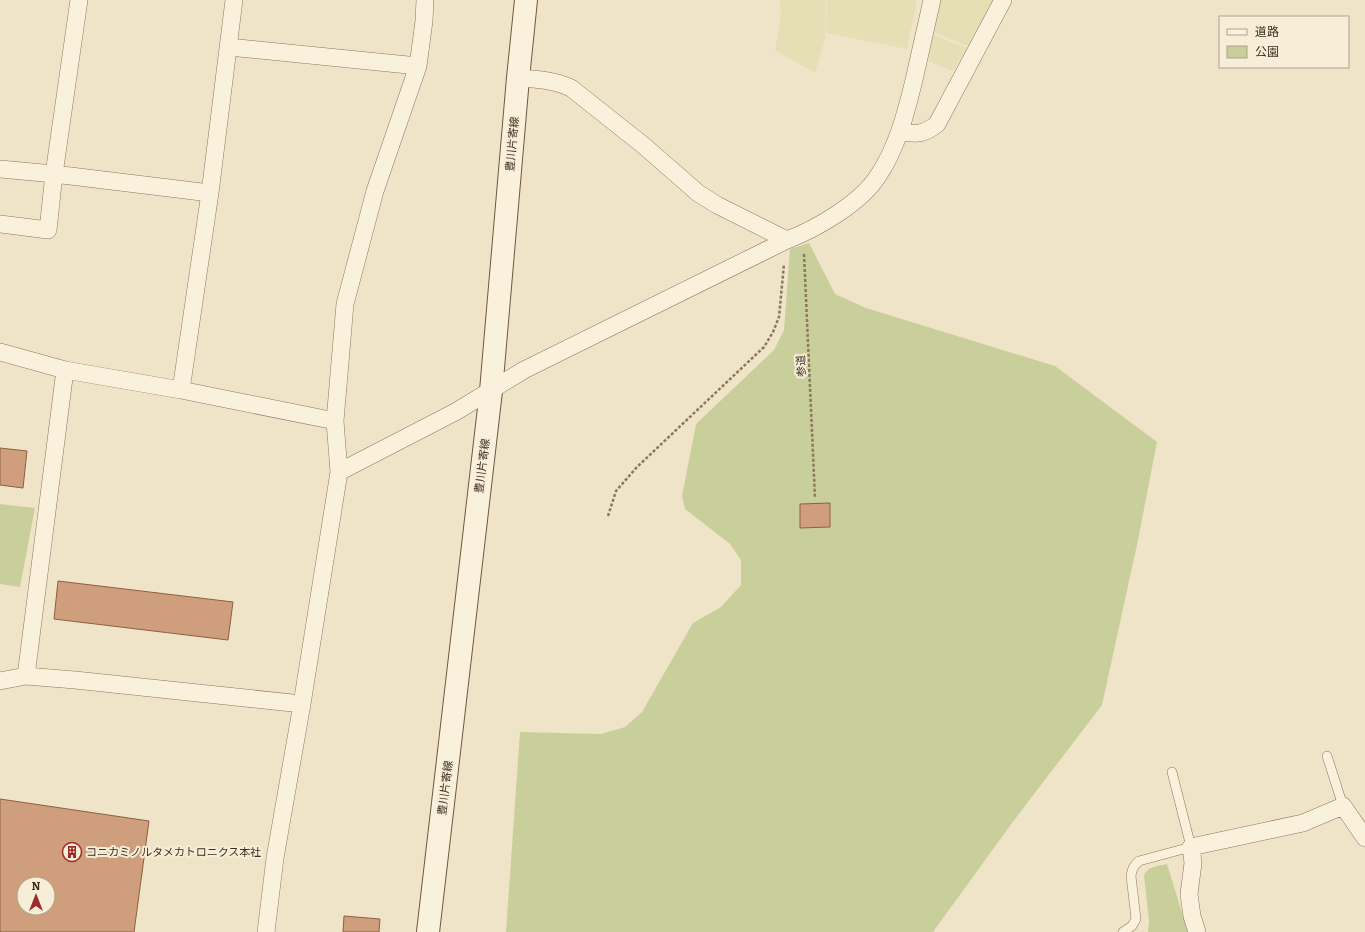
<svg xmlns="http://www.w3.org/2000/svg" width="1365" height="932" font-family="Bitter,'Noto Sans JP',serif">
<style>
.farmland{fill:#e6deb5}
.green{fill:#c9cf9b}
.building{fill:#cf9f7d;stroke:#8d5f41;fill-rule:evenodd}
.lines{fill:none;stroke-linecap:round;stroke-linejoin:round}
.service-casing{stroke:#8d765c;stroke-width:10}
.minor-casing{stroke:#8d765c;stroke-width:18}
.secondary-casing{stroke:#6f573f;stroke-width:24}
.path{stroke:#8d765c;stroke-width:2.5;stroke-dasharray:3 2;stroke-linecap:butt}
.service{stroke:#faf1dc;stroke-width:9}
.minor{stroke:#faf1dc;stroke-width:17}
.secondary{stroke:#faf1dc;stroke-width:22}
.labels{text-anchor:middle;stroke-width:4;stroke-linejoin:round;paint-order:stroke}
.street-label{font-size:11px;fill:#3d2e20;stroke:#f7eed8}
.poi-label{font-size:11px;fill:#3d2e20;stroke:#f7eed8;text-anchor:start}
</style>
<rect width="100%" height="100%" fill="#f0e4c8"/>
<path class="farmland" d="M 780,0 L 826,0 L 825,39 L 815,73 L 775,50 L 781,15 Z
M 827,0 L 917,0 L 907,49 L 826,33 Z
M 941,0 L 993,0 L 969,46 L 934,33 Z
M 933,35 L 967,48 L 953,71 L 928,61 Z"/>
<path class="green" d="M 809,243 L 835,294 L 866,308 L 1055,366 L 1157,442 L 1138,540 L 1102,705 L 1012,823 L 933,932 L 506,932 L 520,732 L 601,734 L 625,727 L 642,712 L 693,623 L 721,607 L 741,585 L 741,560 L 730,544 L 685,509 L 682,496 L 696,424 L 774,350 L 784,330 L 790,249 Z
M 0,504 L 35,508 L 20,587 L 0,584 Z
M 1167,864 L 1188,932 L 1148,932 L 1149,922 L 1144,875 C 1148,866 1159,866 1167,864 Z"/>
<path class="building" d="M 0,448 L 27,451 L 23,488 L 0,485 Z
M 830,503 L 830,527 L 800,528 L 800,504 Z
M 58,581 L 233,602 L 228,640 L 54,619 Z
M 0,799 L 149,821 L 134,932 L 0,932 ZM 24,884 L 48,884 L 48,908 L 24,908 Z
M 344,916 L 380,919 L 379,932 L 343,932 Z"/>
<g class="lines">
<defs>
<path id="service" d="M 1327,756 L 1343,806
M 1123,932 L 1132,926 L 1136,919 L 1131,876 C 1132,870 1133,866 1139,861 L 1191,847 L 1172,772"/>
<path id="minor" d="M 229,47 L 418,66
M 518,78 C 536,79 554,80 571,88 L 643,145 L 698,193 L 717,205 L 787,240
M 900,132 C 917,134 923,135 937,124 L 1003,0
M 0,169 L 54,174 L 210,193
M 0,224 L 48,230 L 54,174 L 79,0
M 0,352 L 65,370 L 181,390 L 335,421
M 181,390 L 210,193 L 234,0
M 339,472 L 457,411 L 524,370 L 787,240 C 816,229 861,203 878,176 C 897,148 906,113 914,80 C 920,53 926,27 932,0
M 26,676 L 65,370
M 0,681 L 26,676 L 75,680 L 302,704
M 266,932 L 275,858 L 302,704 L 339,472 L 335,421 L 345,304 L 375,191 L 418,66 L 424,21 L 425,0
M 1197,932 L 1192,916 L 1189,894 L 1193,863 L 1191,847 L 1303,823 L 1343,806 L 1365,838"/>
<path id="secondary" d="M 428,932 L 491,391 L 518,78 L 526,0"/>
</defs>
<use href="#service" class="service-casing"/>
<use href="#minor" class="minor-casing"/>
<use href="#secondary" class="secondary-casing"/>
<path class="path" d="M 804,254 L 815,498
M 608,516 L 616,491 L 637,467 L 764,347 L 773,332 L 779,317 L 784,264"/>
<use href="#service" class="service"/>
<use href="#minor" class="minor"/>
<use href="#secondary" class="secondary"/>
</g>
<defs>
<symbol id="building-ring" viewBox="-11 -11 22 22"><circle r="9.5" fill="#f7eed8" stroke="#9e2a2b" stroke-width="1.5"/><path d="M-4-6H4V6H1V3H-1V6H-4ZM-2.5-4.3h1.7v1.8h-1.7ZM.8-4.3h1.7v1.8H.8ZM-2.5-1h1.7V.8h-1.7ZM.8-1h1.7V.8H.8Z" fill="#9e2a2b"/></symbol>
</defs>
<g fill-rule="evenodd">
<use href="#building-ring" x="61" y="841" width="22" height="22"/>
</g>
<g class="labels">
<g class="street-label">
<text transform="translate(512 144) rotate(-85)" y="4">豊川片寄線</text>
<text transform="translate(801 366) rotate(-93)" y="4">参道</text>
<text transform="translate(482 466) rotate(-83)" y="4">豊川片寄線</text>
<text transform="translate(445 788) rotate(-83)" y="4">豊川片寄線</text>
</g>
<g class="poi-label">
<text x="86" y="856">コニカミノルタメカトロニクス本社</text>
</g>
</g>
<rect x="1219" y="16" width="130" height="52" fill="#f7eed8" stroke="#ada18e"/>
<rect x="1227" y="29" width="20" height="6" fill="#faf1dc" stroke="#ada18e"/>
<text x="1255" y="36" font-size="12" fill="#3d2e20">道路</text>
<rect x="1227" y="46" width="20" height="12" fill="#c9cf9b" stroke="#ada18e"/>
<text x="1255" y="56" font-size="12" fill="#3d2e20">公園</text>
<g transform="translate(36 896)"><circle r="19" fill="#f7eed8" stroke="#ada18e"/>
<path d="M0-3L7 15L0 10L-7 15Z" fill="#9e2a2b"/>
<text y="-6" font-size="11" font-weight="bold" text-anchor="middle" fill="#3d2e20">N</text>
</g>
</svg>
